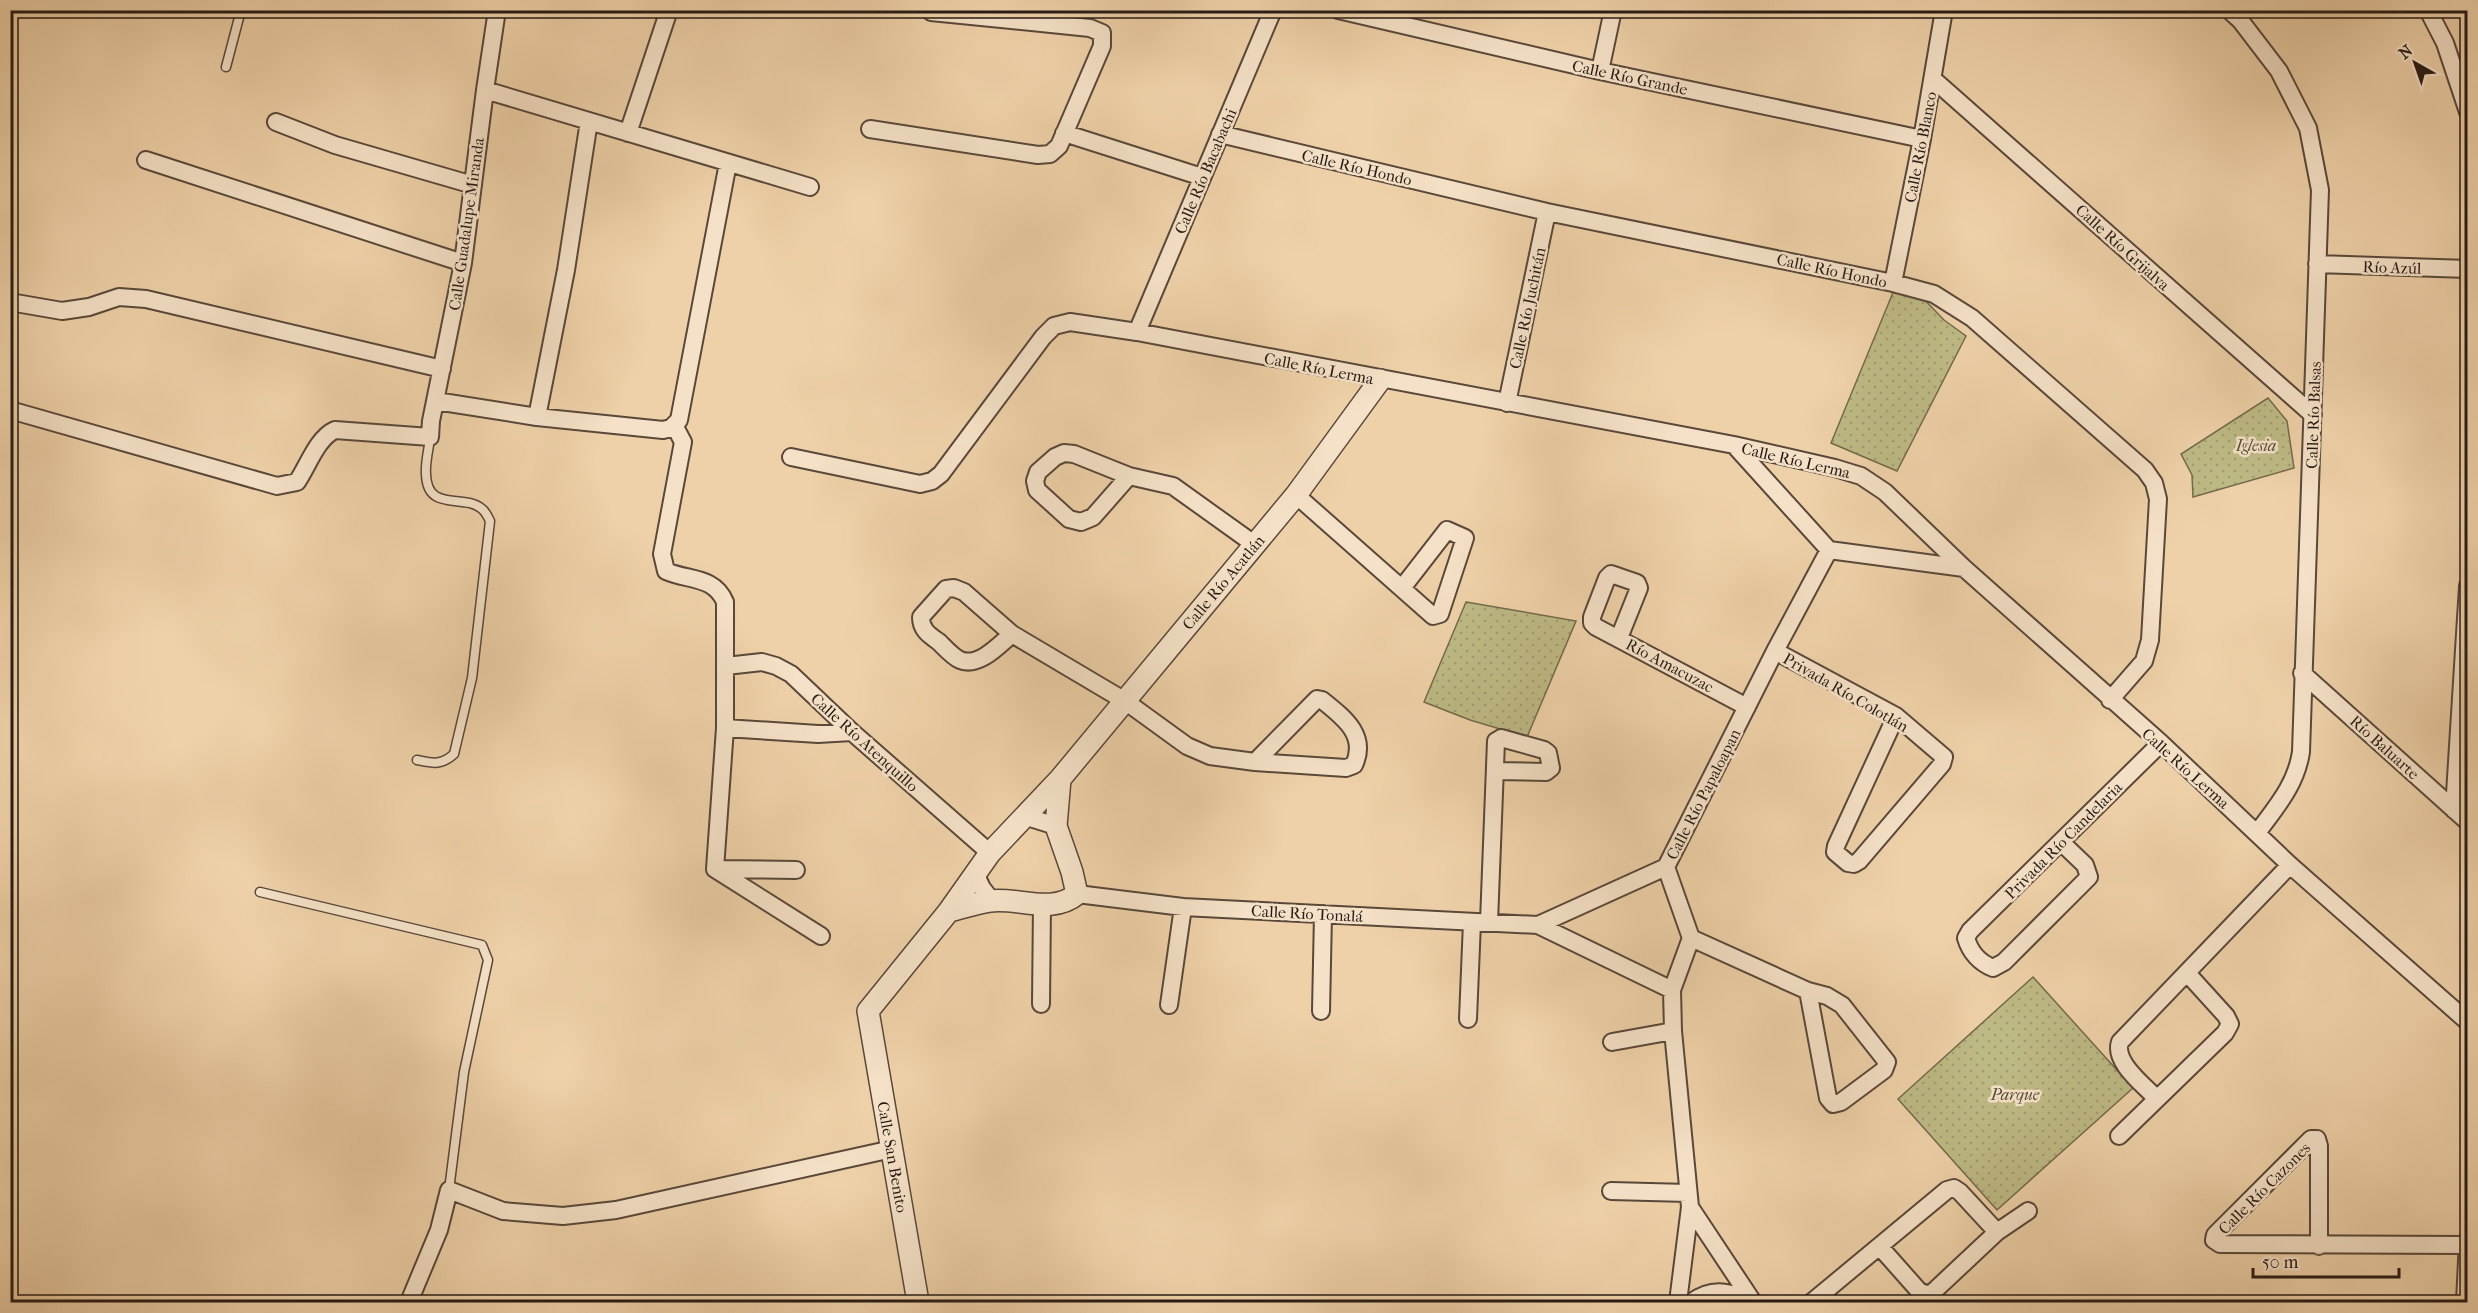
<svg xmlns="http://www.w3.org/2000/svg" width="2478" height="1313" font-family="'IM FELL French Canon',serif">
<style>
.grass{fill:url(#grass-dots);stroke:#726a4d;stroke-width:1.5}
.lines{fill:none;stroke-linecap:round;stroke-linejoin:round}
.service-casing{stroke:#59483a;stroke-width:11}
.minor-casing{stroke:#59483a;stroke-width:20}
.tertiary-casing{stroke:#59483a;stroke-width:24}
.service{stroke:#f5e1c7;stroke-width:8}
.minor{stroke:#f5e1c7;stroke-width:16}
.tertiary{stroke:#f5e1c7;stroke-width:21}
.labels{text-anchor:middle;stroke-width:5;stroke-linejoin:round;paint-order:stroke}
.street-label{font-size:16px;fill:#271b15;stroke:#f5e1c7}
.park-label{font-size:16px;font-style:italic;fill:#544b37;stroke:#f5e1c7}
</style>
<defs>
<pattern id="grass-dots" width="8" height="8" patternUnits="userSpaceOnUse" patternTransform="scale(1.5)"><rect width="8" height="8" fill="#beba85"/><path d="M2 2h.1M6 6h.1" fill="none" stroke="#a39f72" stroke-width="1.8" stroke-linecap="round"/></pattern>
</defs>
<rect width="100%" height="100%" fill="#efd1a9"/>
<filter id="stains"><feTurbulence type="fractalNoise" baseFrequency=".00333" numOctaves="4"/><feColorMatrix values="0 0 0 0 .2 0 0 0 0 .09 0 0 0 0 .02 0 0 0 .5 -.17"/></filter>
<radialGradient id="worn" r=".72"><stop offset=".6" stop-color="#630" stop-opacity="0"/><stop offset="1" stop-color="#630" stop-opacity=".3"/></radialGradient>
<path class="grass" d="M 1894,290 L 1919,294 L 1944,320 L 1966,336 L 1897,471 L 1831,443 Z
M 2268,398 L 2287,421 L 2294,468 L 2193,497 L 2192,475 L 2181,454 Z
M 1466,602 L 1576,621 L 1527,737 L 1470,720 L 1424,702 Z
M 2033,977 L 2133,1088 L 1997,1210 L 1898,1099 Z"/>
<g class="lines">
<defs>
<path id="service" d="M 226,67 L 241,10
M 417,760 C 432,763 441,766 454,754 L 472,678 L 490,521 C 488,517 486,512 482,509 C 464,493 427,513 426,474 C 425,462 429,449 430,437
M 260,892 L 482,945 L 488,960 L 464,1072 L 449,1190"/>
<path id="minor" d="M 1338,10 L 1600,71 L 1922,139
M 2229,10 L 2240,20 L 2279,71 L 2308,128 L 2320,190 L 2301,752 C 2296,785 2276,807 2257,833
M 2428,10 L 2445,43 L 2468,112
M 1600,71 L 1613,10
M 1933,79 L 2313,415
M 485,90 L 810,187
M 276,122 L 335,145 L 473,185
M 870,129 L 1038,155 L 1050,154 L 1059,146 L 1102,46 L 1102,33 L 1090,28 L 931,12
M 628,133 L 669,10
M 1064,133 L 1202,177
M 1220,134 L 1547,212 L 1893,283 L 1934,294 L 1972,318 L 2145,470 L 2154,483 L 2158,499 L 2150,640 L 2144,661 L 2110,700
M 146,160 L 463,263
M 2317,264 L 2468,269
M 1893,283 L 1922,139 L 1944,10
M 10,302 L 62,311 L 89,307 L 119,297 L 146,299 L 442,369
M 1137,332 L 1273,10
M 436,401 L 537,417 L 663,430 L 671,428 L 679,420 L 728,163
M 1507,403 L 1547,212
M 10,410 L 277,486 L 297,482 C 308,466 317,438 335,430 L 430,437 L 431,421 L 463,263 L 485,90 L 497,10
M 537,417 L 566,270 L 589,121
M 674,425 L 683,442 L 662,554 L 666,571 C 689,581 714,576 725,602 L 725,728 L 715,869 L 821,936
M 1734,445 L 1829,550 L 1964,568
M 791,457 L 920,484 L 932,481 L 941,474 L 1043,337 L 1054,326 L 1070,322 L 1137,332 L 1734,445 L 1835,468 L 1861,476 L 1885,492 L 1964,568 L 2161,743 L 2290,865 L 2468,1022
M 1129,476 L 1093,517 L 1081,522 L 1069,519 L 1037,490 L 1035,481 L 1038,472 L 1055,457 L 1064,453 L 1074,454 L 1129,476 L 1173,486 L 1254,544
M 1296,495 L 1433,616 L 1440,614 L 1465,538 L 1447,530 L 1402,588
M 1012,634 C 1000,644 979,668 960,660 C 953,657 945,648 939,642 C 929,635 921,630 921,617 L 946,589 L 954,588 L 964,592 L 1012,634 L 1125,701 L 1187,746 L 1210,756 L 1255,762 L 1346,768 L 1354,765 C 1368,735 1343,717 1322,700 L 1317,699 L 1255,762
M 1619,638 L 1639,588 L 1637,583 L 1611,574 L 1607,578 L 1592,617 L 1592,623 L 1596,627 L 1747,707
M 1775,651 L 1896,716 L 1944,757 L 1942,764 L 1859,861 L 1854,864 L 1848,863 L 1835,852 L 1836,846 L 1896,716
M 726,666 L 762,662 L 776,666 L 791,674 L 852,732 L 990,853
M 2302,673 L 2468,822
M 725,728 L 818,734 L 852,732
M 2454,810 L 2468,586
M 1024,816 L 1056,826
M 2062,843 L 2085,865 L 2089,877 L 2004,962 L 1993,968 C 1980,963 1970,952 1966,938 L 1970,931 L 2161,743
M 716,869 L 796,870
M 976,875 L 982,888 L 992,901
M 1077,894 L 1183,907 L 1538,925 L 1672,990
M 1489,922 L 1496,741 L 1501,738 L 1544,750 L 1548,753 L 1551,768 L 1546,772 L 1496,771
M 1538,925 L 1666,867
M 1691,938 L 1808,991 L 1827,996 L 1842,1005 L 1887,1062 L 1884,1070 L 1841,1102 L 1833,1104 L 1828,1098 L 1808,991
M 1041,1004 L 1042,904
M 1169,1005 L 1183,907
M 1321,1011 L 1323,914
M 1468,1019 L 1472,922
M 1612,1042 L 1673,1031
M 2157,1099 C 2144,1085 2113,1062 2120,1042 L 2290,865
M 2119,1136 L 2225,1033 L 2230,1024 L 2226,1016 L 2187,973
M 1611,1191 L 1688,1193
M 1690,1207 L 1753,1302
M 2319,1246 L 2319,1146 L 2317,1139 L 2311,1139 L 2215,1235 L 2214,1240 L 2220,1244 L 2467,1245
M 1880,1247 L 1919,1291 L 1925,1294 L 1932,1293 L 1997,1232 L 2028,1211
M 409,1302 L 439,1230 L 449,1190 L 503,1211 L 563,1216 L 616,1210 L 892,1149
M 1678,1302 L 1690,1207 L 1673,1031 L 1672,990 L 1691,938 L 1666,867 L 1775,651 L 1829,550
M 1692,1302 C 1712,1287 1727,1292 1750,1299
M 1812,1302 L 1947,1190 L 1954,1188 L 1960,1192 L 1997,1232
M 2465,1302 L 2468,1240"/>
<path id="tertiary" d="M 949,911 C 962,908 976,903 990,901 C 1018,897 1052,915 1077,894 L 1072,872 L 1056,826 L 1060,779
M 918,1302 L 868,1011 L 949,911 L 990,853 L 1060,779 L 1296,495 L 1380,380"/>
</defs>
<use href="#service" class="service-casing"/>
<use href="#minor" class="minor-casing"/>
<use href="#tertiary" class="tertiary-casing"/>
<use href="#service" class="service"/>
<use href="#minor" class="minor"/>
<use href="#tertiary" class="tertiary"/>
</g>
<g class="labels">
<g class="street-label">
<text transform="translate(1630 77) rotate(12)" y="6">Calle Río Grande</text>
<text transform="translate(1920 147) rotate(-79)" y="6">Calle Río Blanco</text>
<text transform="translate(1357 167) rotate(13)" y="6">Calle Río Hondo</text>
<text transform="translate(1205 171) rotate(-67)" y="6">Calle Río Bacabachi</text>
<text transform="translate(466 224) rotate(-82)" y="6">Calle Guadalupe Miranda</text>
<text transform="translate(2123 247) rotate(42)" y="6">Calle Río Grijalva</text>
<text transform="translate(2392 267) rotate(2)" y="6">Río Azúl</text>
<text transform="translate(1832 270) rotate(12)" y="6">Calle Río Hondo</text>
<text transform="translate(1527 308) rotate(-78)" y="6">Calle Río Juchitán</text>
<text transform="translate(1319 368) rotate(11)" y="6">Calle Río Lerma</text>
<text transform="translate(2313 415) rotate(-88)" y="6">Calle Río Balsas</text>
<text transform="translate(1796 460) rotate(13)" y="6">Calle Río Lerma</text>
<text transform="translate(1223 582) rotate(-50)" y="6">Calle Río Acatlán</text>
<text transform="translate(1670 665) rotate(28)" y="6">Río Amacuzac</text>
<text transform="translate(1846 692) rotate(30)" y="6">Privada Río Colotlán</text>
<text transform="translate(865 742) rotate(42)" y="6">Calle Río Atenquillo</text>
<text transform="translate(2385 747) rotate(42)" y="6">Río Baluarte</text>
<text transform="translate(2186 768) rotate(42)" y="6">Calle Río Lerma</text>
<text transform="translate(1703 794) rotate(-63)" y="6">Calle Río Papaloapan</text>
<text transform="translate(2063 840) rotate(-45)" y="6">Privada Río Candelaria</text>
<text transform="translate(1307 913) rotate(3)" y="6">Calle Río Tonalá</text>
<text transform="translate(893 1157) rotate(80)" y="6">Calle San Benito</text>
<text transform="translate(2264 1188) rotate(-45)" y="6">Calle Río Cazones</text>
</g>
<g class="park-label">
<text x="2256" y="451">Iglesia</text>
<text x="2015" y="1100">Parque</text>
</g>
</g>
<rect width="2478" height="1313" fill="none" stroke="#efd1a9" stroke-width="36"/>
<rect x="12" y="12" width="2454" height="1289" fill="none" stroke="#271b15" stroke-width="3"/>
<rect x="18" y="18" width="2442" height="1277" fill="none" stroke="#271b15" stroke-width="1.5"/>
<g transform="translate(2415 63) rotate(320)" stroke="#f5e1c7" stroke-width="4.5" paint-order="stroke">
<path d="M0-4.5L10 22L0 15L-10 22Z" fill="#271b15"/>
<text y="-9" font-size="16" font-weight="bold" text-anchor="middle" fill="#271b15">N</text>
</g>
<path d="M2253 1268v9h146v-9" fill="none" stroke="#271b15" stroke-width="3"/>
<text x="2262" y="1268" font-size="18" fill="#271b15" stroke="#f5e1c7" stroke-width="4.5" paint-order="stroke">50 m</text>
<rect width="100%" height="100%" filter="url(#stains)"/>
<rect width="100%" height="100%" fill="url(#worn)"/>
</svg>
